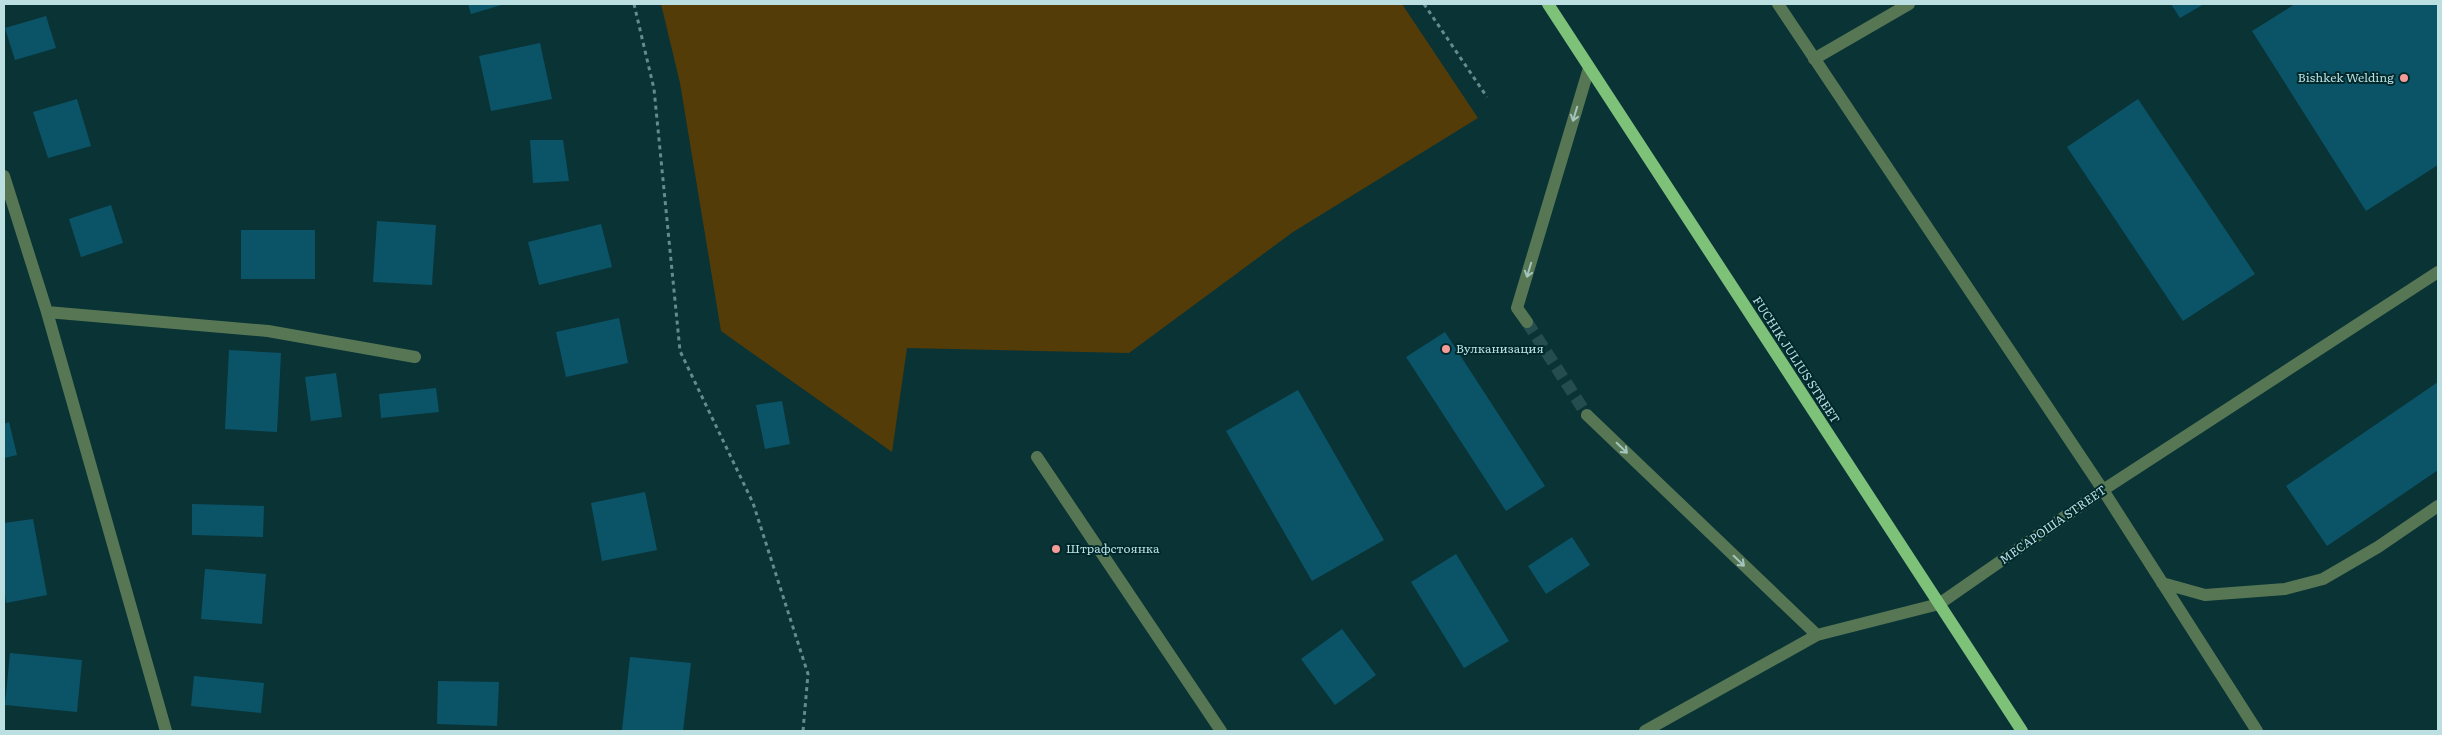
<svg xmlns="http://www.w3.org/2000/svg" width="2442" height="735" font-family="Literata,serif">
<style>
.green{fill:#533c08}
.building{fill:#0b5468}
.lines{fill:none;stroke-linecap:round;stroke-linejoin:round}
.minor-tunnel{stroke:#254d50;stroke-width:12;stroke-dasharray:12 6;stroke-linecap:butt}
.path{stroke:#658b8e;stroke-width:3;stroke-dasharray:4 4;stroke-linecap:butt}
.minor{stroke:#577754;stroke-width:12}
.major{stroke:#7ec178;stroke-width:12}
.oneway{stroke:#a3c5be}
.poi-dot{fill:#f59b98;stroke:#00292c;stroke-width:2}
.labels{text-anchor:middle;stroke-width:4;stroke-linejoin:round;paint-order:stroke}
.poi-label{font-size:12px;fill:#bcdfe2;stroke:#00292c;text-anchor:start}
.street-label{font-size:12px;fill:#bcdfe2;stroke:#00292c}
</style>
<rect width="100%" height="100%" fill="#0a3336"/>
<path class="green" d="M 661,4 L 1402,4 L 1478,118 L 1293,232 L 1129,353 L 907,348 L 892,452 L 721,331 L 680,83 Z"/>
<path class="building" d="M 468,4 L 505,4 L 471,14 Z
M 2171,4 L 2204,4 L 2180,18 Z
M 2295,4 L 2438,4 L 2438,165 L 2366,211 L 2252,31 Z
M 46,16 L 56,48 L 15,60 L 5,28 Z
M 540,43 L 552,99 L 491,111 L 479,56 Z
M 77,99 L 91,146 L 48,158 L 33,112 Z
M 2138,99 L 2255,274 L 2183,321 L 2067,147 Z
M 530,140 L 563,140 L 569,181 L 533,183 Z
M 111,205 L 123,243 L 81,257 L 69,219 Z
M 377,221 L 436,225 L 432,285 L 373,282 Z
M 601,224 L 612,267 L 539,285 L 528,242 Z
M 241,230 L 315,230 L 315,279 L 241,279 Z
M 619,318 L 628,363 L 566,377 L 556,332 Z
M 1445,332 L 1545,486 L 1506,511 L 1406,357 Z
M 229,350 L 281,353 L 277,432 L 225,429 Z
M 336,373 L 342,417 L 311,421 L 305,377 Z
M 2438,382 L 2438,470 L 2327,546 L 2286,486 Z
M 436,388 L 439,412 L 381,418 L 379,394 Z
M 1298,390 L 1384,540 L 1312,581 L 1226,431 Z
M 782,401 L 790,444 L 765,449 L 756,405 Z
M 9,422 L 17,455 L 4,458 L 4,424 Z
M 645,492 L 657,550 L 602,561 L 591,503 Z
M 192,504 L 264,506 L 263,537 L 192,535 Z
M 33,519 L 47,595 L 6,603 L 4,585 L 4,523 Z
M 1572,537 L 1590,565 L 1546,594 L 1528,566 Z
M 1456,554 L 1509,641 L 1464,668 L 1411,582 Z
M 205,569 L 266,574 L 262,624 L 201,619 Z
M 1342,629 L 1376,675 L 1335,705 L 1301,659 Z
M 10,653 L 82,660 L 77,712 L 5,705 Z
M 630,657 L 691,663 L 683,731 L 622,730 Z
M 194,676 L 264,683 L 261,713 L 191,706 Z
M 438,681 L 499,682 L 497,726 L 437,724 Z"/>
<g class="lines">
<path class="minor-tunnel" d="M 1527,322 L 1587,415"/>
<path class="path" d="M 634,4 L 654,89 L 680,351 L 753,503 L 808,674 L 803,731
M 1424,4 L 1487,97"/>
<path class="minor" d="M 1778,4 L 2103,490 L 2257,731
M 1814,59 L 1909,4
M 4,176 L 47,312 L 166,731
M 47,312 L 268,331 L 415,357
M 1527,322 L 1517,308 L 1589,68
M 1587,415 L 1817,635
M 1037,457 L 1221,731
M 2162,583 L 2205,595 L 2285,589 L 2323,579 L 2378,547 L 2438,506
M 1645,731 L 1817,635 L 1939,604 L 2103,490 L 2438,272"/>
<path class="major" d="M 1548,4 L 2022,731"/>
</g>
<defs><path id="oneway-shaft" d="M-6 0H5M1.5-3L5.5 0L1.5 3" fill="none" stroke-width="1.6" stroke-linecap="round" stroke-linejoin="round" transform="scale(1.25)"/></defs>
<g class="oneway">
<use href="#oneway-shaft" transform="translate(1575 114) rotate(107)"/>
<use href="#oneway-shaft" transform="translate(1529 270) rotate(107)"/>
<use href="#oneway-shaft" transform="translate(1622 448) rotate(44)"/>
<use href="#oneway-shaft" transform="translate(1739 561) rotate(44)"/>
</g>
<g class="poi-dot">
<circle cx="2404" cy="78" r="5"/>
<circle cx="1446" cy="349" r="5"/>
<circle cx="1056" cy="549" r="5"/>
</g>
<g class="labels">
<g class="poi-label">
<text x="2394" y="82" text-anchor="end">Bishkek Welding</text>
<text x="1456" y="353">Вулканизация</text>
<text x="1066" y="553">Штрафстоянка</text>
</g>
<g class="street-label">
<text transform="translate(1796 360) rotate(57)" y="4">FUCHIK JULIUS STREET</text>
<text transform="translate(2053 525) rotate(-35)" y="4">МЕСАРОША STREET</text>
</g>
</g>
<rect width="2442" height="735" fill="none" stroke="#bcdfe2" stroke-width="10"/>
</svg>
